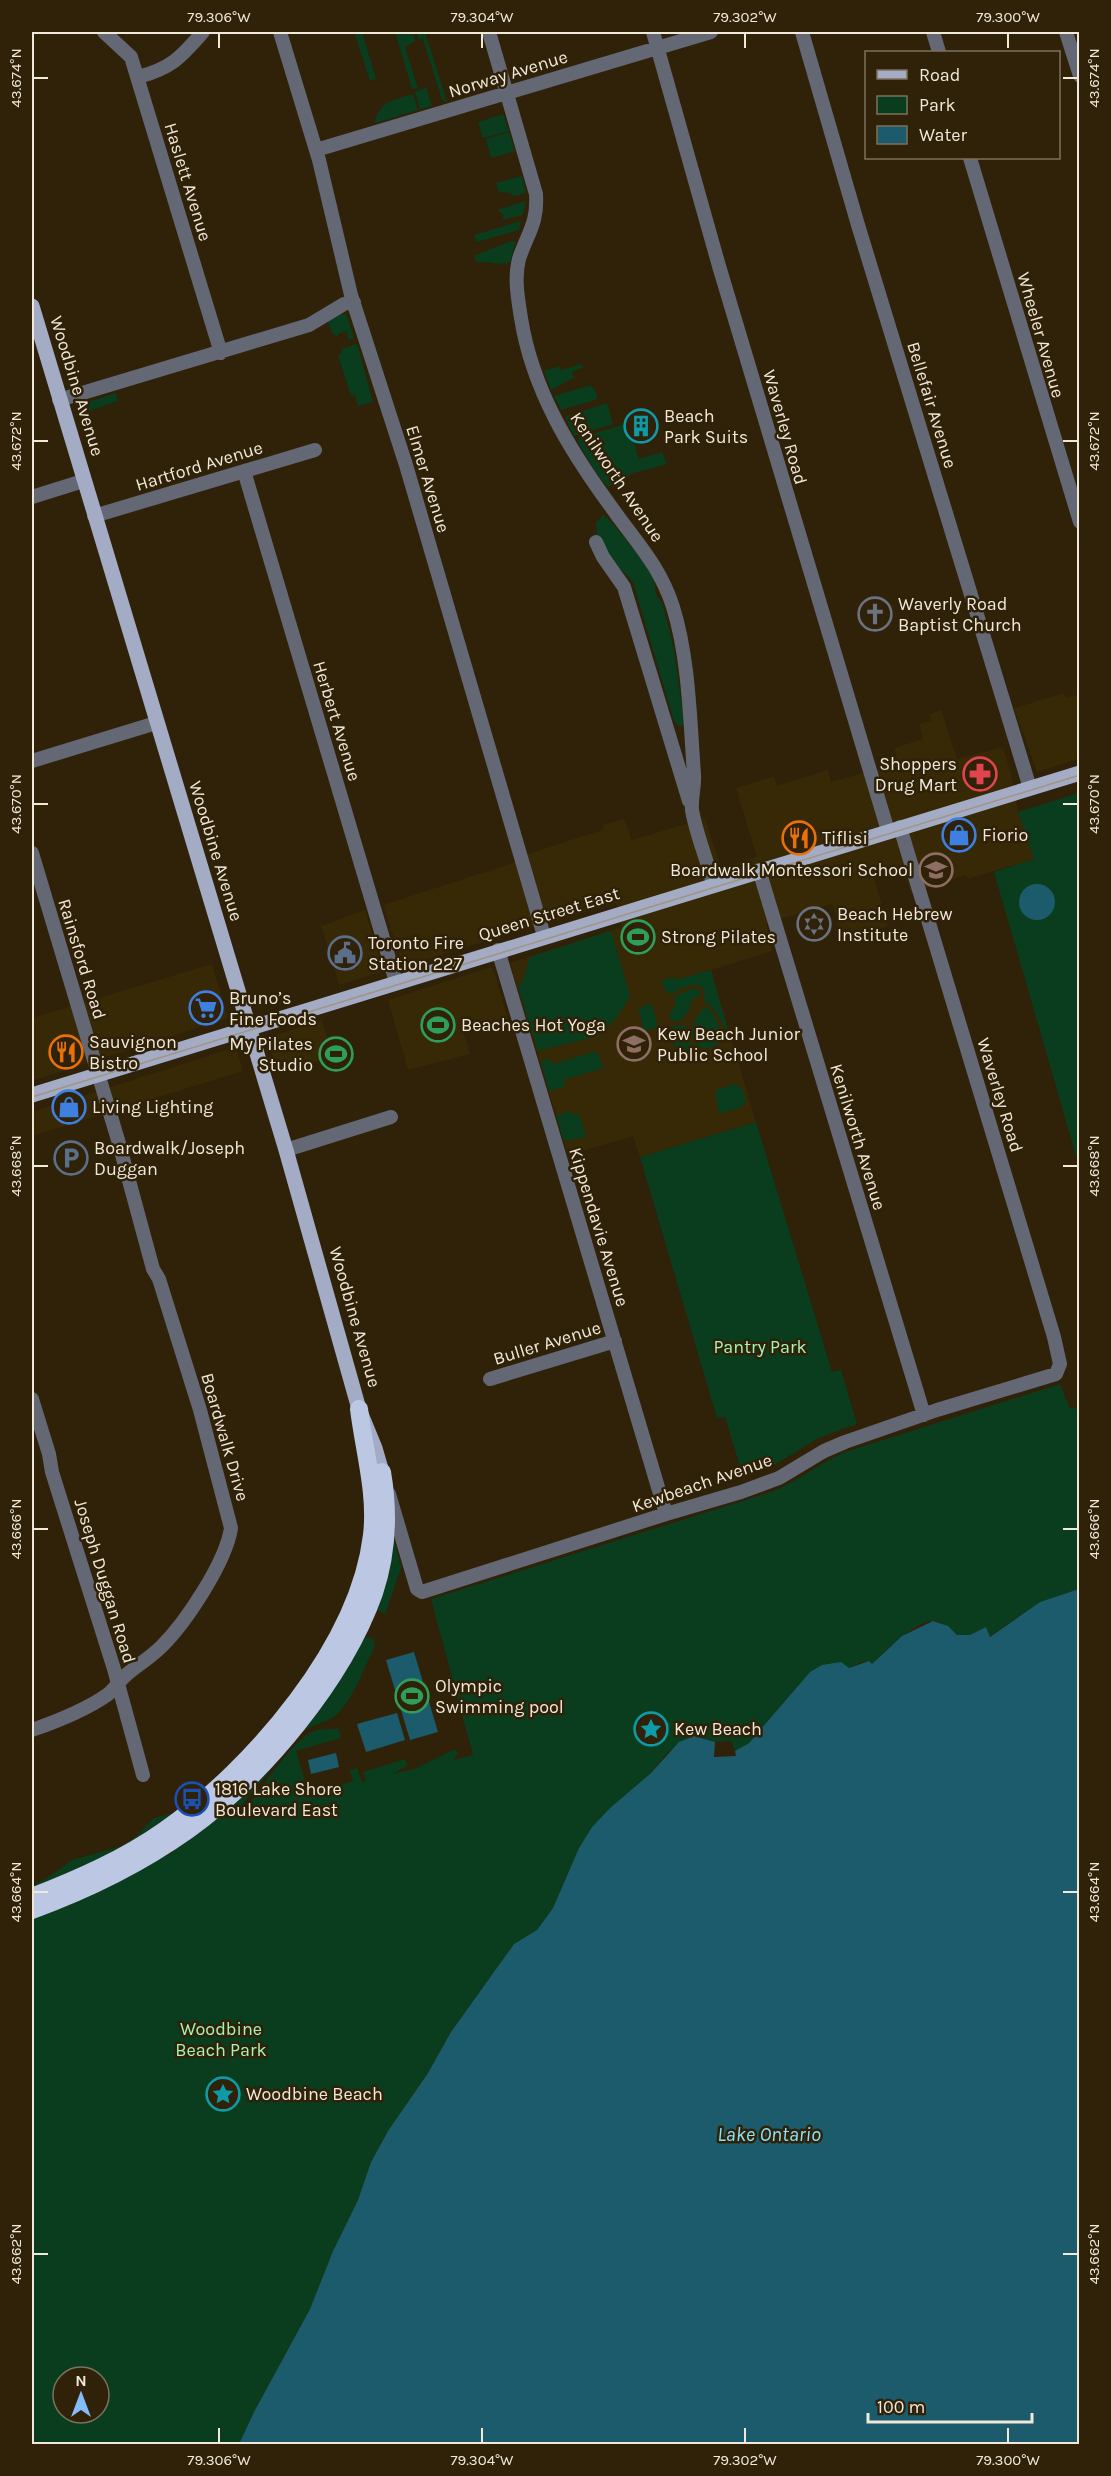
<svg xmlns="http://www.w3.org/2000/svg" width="1111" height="2476" font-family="Karla,sans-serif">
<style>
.built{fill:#372806}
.green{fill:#093d1d;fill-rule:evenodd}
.water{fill:#1b5b6b}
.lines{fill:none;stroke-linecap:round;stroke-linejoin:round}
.minor{stroke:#646874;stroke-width:14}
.major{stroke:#a3acc4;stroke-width:15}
.highway{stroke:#bcc7e4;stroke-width:18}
.tram{stroke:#9f9582;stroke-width:1.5}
.ticks{fill:none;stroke:#f0e8d9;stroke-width:2}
.labels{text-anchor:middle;stroke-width:5;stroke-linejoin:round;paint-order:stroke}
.street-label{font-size:18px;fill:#f0e8d9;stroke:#2f2209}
.poi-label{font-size:18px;fill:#f0e8d9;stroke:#2f2209;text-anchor:start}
.park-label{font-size:18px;fill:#a4f4b7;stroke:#2f2209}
.water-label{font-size:20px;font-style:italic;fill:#8ae2fb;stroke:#2f2209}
.neatline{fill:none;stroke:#f0e8d9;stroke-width:2}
.ticks-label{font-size:15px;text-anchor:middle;fill:#f0e8d9}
</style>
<rect width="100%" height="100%" fill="#2f2209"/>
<path class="built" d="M 1064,693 L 1066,698 L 1079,694 L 1079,759 L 1037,772 L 1014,708 Z
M 941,710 L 957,759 L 1003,747 L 1011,774 L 1018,812 L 1034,859 L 968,879 L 966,875 L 911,893 L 903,866 L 873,875 L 888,926 L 844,940 L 832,904 L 766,923 L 772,951 L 711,970 L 756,1122 L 640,1157 L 633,1136 L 568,1155 L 510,963 L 622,927 L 616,903 L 403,966 L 383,905 L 513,863 L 528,854 L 602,830 L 604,824 L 624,819 L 632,840 L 705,818 L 721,868 L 757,857 L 736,788 L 774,776 L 777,786 L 828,770 L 831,782 L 898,763 L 894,748 L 923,739 L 919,724 L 931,721 L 929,714 Z
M 365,910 L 384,971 L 339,985 L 321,926 Z
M 212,964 L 228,1018 L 32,1081 L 32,1018 Z
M 491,967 L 494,971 L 508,1019 L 463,1030 L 470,1054 L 408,1070 L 388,1000 Z
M 322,1020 L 333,1057 L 277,1073 L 269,1041 L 272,1036 Z
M 236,1047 L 243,1071 L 32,1136 L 32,1112 Z"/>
<path class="green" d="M 354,32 L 362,32 L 376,79 L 370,81 Z
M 395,32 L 413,32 L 415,41 L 405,47 L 418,88 L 412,89 Z
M 416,32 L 425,32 L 447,102 L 442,100 L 423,39 L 419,40 Z
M 426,87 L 432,106 L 420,109 L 415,92 Z
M 413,94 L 418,110 L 375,123 C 379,101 394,100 413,94 Z
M 503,114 L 509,131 L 483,138 L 478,122 Z
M 509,132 L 515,151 L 491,158 L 486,139 Z
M 522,176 L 526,193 L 514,196 L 510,193 L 499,192 L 496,183 Z
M 526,201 L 523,215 L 502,220 L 504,215 L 497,210 Z
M 521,221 L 519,230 L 477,242 L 474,235 Z
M 511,241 L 516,242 L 510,262 C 498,267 489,260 477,262 L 474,256 Z
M 339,314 L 347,315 L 354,338 L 348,340 L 347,331 L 338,334 L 338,337 L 332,333 L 328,321 Z
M 357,344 L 373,402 L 358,406 L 355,395 L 351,396 L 338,355 L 342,353 L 341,349 Z
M 581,364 L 583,368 L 573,371 L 572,376 L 575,377 L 551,390 L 544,371 L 559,366 L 561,370 Z
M 591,385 L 592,388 L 594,387 L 598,399 L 561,410 L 554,396 Z
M 116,393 L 118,401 L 80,414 L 81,406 L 85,403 Z
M 607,403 L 613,424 L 574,436 L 565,417 Z
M 628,423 L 639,459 L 662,452 L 667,464 L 630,474 L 626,480 L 608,487 L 597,474 L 577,441 L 580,438 Z
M 603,515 C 610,517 648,567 653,577 C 657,587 652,594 662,602 L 674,649 L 684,723 L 680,727 L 674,721 L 633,582 L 610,558 L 597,537 L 596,523 Z
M 1079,793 L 1079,1166 L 994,872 L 1034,859 L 1018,812 Z
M 609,931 L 612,934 L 630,996 L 618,1016 L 598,1036 L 538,1051 L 518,987 L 523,981 L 530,957 Z
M 711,970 L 730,1037 C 722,1026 717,1008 705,1002 C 703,999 705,996 704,992 C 701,977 678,990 671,994 L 665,990 L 661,980 L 674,977 L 675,980 Z
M 694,988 L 700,991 L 700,996 L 692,999 C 690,1009 688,1014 680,1021 L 672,1021 L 669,1014 L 675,1007 L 675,996 Z
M 652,1004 L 658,1027 L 644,1031 L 638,1008 Z
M 705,1006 L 713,1013 L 723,1037 C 711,1061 672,1044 705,1006 Z
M 685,1025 L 690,1042 L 694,1048 L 692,1051 L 675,1047 L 671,1026 Z
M 596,1051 L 604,1068 L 563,1080 L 565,1087 L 549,1091 L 541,1062 L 548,1058 L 553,1064 Z
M 735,1084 L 742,1088 L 746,1100 L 742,1107 L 722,1113 L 719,1112 L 715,1093 L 718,1089 Z
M 572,1111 L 574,1116 L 579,1114 L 586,1137 L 564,1141 L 556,1115 Z
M 756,1122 L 832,1372 L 841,1370 L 857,1424 C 839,1430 821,1436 805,1446 C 783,1460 769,1469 743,1476 L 725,1417 L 717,1418 L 640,1157 Z
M 1060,1384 L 1070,1409 L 1079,1406 L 1079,1589 L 1040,1602 L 989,1637 L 986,1627 L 970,1635 L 956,1635 C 950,1629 943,1621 933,1621 C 915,1621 884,1652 872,1664 L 864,1661 L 849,1668 L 810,1672 L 749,1743 L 735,1751 L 731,1741 L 715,1742 L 694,1736 L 668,1752 L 651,1773 L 610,1808 L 592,1827 L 579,1848 L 553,1908 L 537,1930 L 514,1944 L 451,2032 L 428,2073 L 388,2131 L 371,2162 L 358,2200 L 333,2251 L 310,2309 L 254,2412 L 239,2444 L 32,2444 L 32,1918 L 164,1852 L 167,1856 L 196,1835 L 351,1657 L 366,1636 L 373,1639 L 375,1646 C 365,1665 352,1703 335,1716 C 325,1724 311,1724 301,1733 L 232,1817 L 244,1811 C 259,1792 291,1742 312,1732 C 321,1727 328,1731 338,1728 L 341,1738 L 296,1751 L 309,1795 L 353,1781 L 350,1770 L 357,1768 L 362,1782 L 366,1781 L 363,1772 L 405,1759 L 408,1765 L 393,1774 L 414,1769 L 455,1749 L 458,1754 L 453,1760 L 473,1755 L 431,1599 L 774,1491 C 799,1480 820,1463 845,1452 ZM 63,2377 L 99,2377 L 99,2413 L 63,2413 Z
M 393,1535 L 401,1568 L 385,1614 L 377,1610 Z
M 171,1814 L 172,1815 L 109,1855 L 32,1888 L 32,1886 L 53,1874 L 72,1860 L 122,1846 L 134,1838 L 154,1818 Z"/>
<path class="water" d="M1019 902a18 18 0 1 1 36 0a18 18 0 1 1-36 0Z
M 1079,1589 L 1079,2444 L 239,2444 L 254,2412 L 310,2309 L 333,2251 L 358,2200 L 371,2162 L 388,2131 L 428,2073 L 451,2032 L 514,1944 L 537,1930 L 553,1908 L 579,1848 L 592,1827 L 610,1808 L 651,1773 L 679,1742 L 694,1736 L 715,1742 L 714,1757 L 736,1756 L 735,1751 L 749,1743 L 810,1672 L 822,1665 L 841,1662 L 849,1668 L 869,1661 L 872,1664 L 902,1636 L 933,1621 L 948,1626 L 957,1635 L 970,1635 L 986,1627 L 990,1637 L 1040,1602 Z
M 414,1652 L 438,1732 L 410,1740 L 386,1660 Z
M 397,1713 L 405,1740 L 366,1752 L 357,1724 Z
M 336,1753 L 339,1767 L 311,1774 L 308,1760 Z"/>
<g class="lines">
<path class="minor" d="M 104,32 L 131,57 L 221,353
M 280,32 L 319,160 L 351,295 L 406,465 L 544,936
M 489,32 L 536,194 C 538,224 527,234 519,259 C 514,278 518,299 521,318 C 532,389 570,451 612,508 C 636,542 660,566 673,607 C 689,658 690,721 694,774 C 695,785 691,798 692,810 C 696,834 707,859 713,884
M 653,32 L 719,266 L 888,831
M 802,32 L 858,225 L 1030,788
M 933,32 L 939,52
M 1066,32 L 1080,76
M 138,77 C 172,68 181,57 203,32
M 316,150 L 711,32
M 970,158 L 1080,522
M 59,400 L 309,325 L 344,304 L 354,302
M 244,471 L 396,982
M 32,497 L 83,481
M 94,516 L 315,450
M 596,542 L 603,557 L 624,587 L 689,801
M 32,761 L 156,723
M 32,853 L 118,1140 L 153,1269 L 159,1279 L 200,1410 L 231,1528 C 226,1562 186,1622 162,1646 C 151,1657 138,1665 126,1675 C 119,1681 114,1690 107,1695 C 84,1711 58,1721 32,1730
M 759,870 L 924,1415
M 498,950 L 666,1514
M 286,1150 L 391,1117
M 490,1379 L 615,1341
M 32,1399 L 49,1454 L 52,1472 L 114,1669 L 143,1775
M 389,1494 L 417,1589 L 422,1592 L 666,1514 L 741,1492 L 779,1478 L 824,1451 L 845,1442 L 937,1410 L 1056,1374 L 1060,1364 L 1054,1337 L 900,827"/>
<path class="major" d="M 32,306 L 286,1150 L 359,1409 L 375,1448 L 382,1472
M 32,1095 L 1080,773"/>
<path class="highway" d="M 32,1897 C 78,1879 124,1859 165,1830 C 254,1768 359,1645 372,1535 C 377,1494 364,1450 359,1409
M 32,1910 C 87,1890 140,1864 188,1830 C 263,1776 343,1680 374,1593 C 387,1554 389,1513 382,1472"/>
<path class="tram" d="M 32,1097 L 1080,775"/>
</g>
<path class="ticks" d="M 219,33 L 219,48M 482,33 L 482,48M 745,33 L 745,48M 1008,33 L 1008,48M 33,78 L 48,78M 1063,78 L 1078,78M 33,441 L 48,441M 1063,441 L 1078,441M 33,804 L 48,804M 1063,804 L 1078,804M 33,1166 L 48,1166M 1063,1166 L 1078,1166M 33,1529 L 48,1529M 1063,1529 L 1078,1529M 33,1892 L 48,1892M 1063,1892 L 1078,1892M 33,2254 L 48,2254M 1063,2254 L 1078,2254M 219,2428 L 219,2443M 482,2428 L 482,2443M 745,2428 L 745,2443M 1008,2428 L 1008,2443"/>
<defs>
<symbol id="building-ring" viewBox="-11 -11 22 22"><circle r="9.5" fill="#2f2209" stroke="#0f9aa8" stroke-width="1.5"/><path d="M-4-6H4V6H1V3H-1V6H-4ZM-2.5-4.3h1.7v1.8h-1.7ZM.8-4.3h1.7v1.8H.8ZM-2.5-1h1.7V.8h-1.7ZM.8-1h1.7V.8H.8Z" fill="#0f9aa8"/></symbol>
<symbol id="church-ring" viewBox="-11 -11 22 22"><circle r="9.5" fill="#2f2209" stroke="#6b7280" stroke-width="1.5"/><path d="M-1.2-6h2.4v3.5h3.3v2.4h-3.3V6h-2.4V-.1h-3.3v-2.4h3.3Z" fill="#6b7280"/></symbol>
<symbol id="pharmacy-ring" viewBox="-11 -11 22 22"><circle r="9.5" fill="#2f2209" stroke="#e0444e" stroke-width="1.5"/><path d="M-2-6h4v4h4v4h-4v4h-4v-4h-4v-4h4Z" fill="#e0444e"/></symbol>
<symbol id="shop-ring" viewBox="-11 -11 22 22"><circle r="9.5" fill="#2f2209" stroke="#3f7fe0" stroke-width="1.5"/><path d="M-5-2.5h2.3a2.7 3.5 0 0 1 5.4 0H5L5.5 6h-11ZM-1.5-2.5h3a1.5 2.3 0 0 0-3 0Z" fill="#3f7fe0"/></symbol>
<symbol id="restaurant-ring" viewBox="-11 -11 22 22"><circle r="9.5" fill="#2f2209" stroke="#e8710a" stroke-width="1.5"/><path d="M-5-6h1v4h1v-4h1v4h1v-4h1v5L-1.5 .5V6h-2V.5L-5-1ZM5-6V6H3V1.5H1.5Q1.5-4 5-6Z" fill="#e8710a"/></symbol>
<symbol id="school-ring" viewBox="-11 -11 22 22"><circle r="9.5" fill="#2f2209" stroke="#8d6e63" stroke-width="1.5"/><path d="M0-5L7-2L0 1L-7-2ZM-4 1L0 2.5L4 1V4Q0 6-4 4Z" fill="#8d6e63"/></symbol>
<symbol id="synagogue-ring" viewBox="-11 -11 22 22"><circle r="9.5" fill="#2f2209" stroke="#6b7280" stroke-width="1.5"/><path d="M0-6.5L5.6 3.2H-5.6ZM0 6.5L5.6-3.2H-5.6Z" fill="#6b7280"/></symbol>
<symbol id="stadium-ring" viewBox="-11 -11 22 22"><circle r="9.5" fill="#2f2209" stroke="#2e9e5b" stroke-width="1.5"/><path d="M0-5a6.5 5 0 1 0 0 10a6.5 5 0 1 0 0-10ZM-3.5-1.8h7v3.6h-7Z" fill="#2e9e5b"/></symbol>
<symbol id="civic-ring" viewBox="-11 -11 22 22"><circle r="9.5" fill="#2f2209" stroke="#5c6f8a" stroke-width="1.5"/><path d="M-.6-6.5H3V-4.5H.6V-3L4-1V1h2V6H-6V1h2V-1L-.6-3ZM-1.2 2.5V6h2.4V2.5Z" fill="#5c6f8a"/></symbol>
<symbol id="supermarket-ring" viewBox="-11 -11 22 22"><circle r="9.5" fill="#2f2209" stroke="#3f7fe0" stroke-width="1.5"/><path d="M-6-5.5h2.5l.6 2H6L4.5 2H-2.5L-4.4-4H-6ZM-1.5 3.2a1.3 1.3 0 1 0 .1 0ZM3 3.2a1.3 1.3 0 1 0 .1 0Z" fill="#3f7fe0"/></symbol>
<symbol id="parking-ring" viewBox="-11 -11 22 22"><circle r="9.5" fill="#2f2209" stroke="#5c6f8a" stroke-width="1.5"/><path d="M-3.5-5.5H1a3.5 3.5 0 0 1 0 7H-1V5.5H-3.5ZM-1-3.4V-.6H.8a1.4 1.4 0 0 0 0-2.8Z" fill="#5c6f8a"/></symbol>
<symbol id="sight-ring" viewBox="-11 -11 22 22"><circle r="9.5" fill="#2f2209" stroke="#0f9aa8" stroke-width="1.5"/><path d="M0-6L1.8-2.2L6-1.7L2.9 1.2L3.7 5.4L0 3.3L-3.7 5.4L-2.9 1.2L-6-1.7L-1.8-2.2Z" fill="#0f9aa8"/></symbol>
<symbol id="bus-ring" viewBox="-11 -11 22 22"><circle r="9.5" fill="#2f2209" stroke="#1a4fb4" stroke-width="1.5"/><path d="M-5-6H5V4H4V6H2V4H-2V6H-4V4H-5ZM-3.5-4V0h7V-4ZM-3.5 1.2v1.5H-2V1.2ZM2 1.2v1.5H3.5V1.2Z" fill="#1a4fb4"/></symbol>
</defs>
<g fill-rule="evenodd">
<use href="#building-ring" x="622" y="407" width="38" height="38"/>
<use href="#church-ring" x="856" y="595" width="38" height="38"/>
<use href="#pharmacy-ring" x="961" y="755" width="38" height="38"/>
<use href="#shop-ring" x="940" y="816" width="38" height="38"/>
<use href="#restaurant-ring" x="780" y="819" width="38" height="38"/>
<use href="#school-ring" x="917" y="851" width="38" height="38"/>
<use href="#synagogue-ring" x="795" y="905" width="38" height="38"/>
<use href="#stadium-ring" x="619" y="918" width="38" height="38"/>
<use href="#civic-ring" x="326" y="934" width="38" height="38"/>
<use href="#supermarket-ring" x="187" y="989" width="38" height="38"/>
<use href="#stadium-ring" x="419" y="1006" width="38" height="38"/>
<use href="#school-ring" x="615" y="1025" width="38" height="38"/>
<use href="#restaurant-ring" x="47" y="1033" width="38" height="38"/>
<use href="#stadium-ring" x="317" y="1035" width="38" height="38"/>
<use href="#shop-ring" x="50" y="1088" width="38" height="38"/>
<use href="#parking-ring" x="52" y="1139" width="38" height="38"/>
<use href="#stadium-ring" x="393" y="1677" width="38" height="38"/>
<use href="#sight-ring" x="632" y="1710" width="38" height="38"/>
<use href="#bus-ring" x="173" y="1780" width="38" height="38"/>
<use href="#sight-ring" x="204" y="2075" width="38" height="38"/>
</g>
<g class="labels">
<g class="street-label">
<text transform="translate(508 74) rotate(-17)" y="6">Norway Avenue</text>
<text transform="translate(188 182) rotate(73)" y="6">Haslett Avenue</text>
<text transform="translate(1041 335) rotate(74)" y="6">Wheeler Avenue</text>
<text transform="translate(77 386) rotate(73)" y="6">Woodbine Avenue</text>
<text transform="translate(932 405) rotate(73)" y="6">Bellefair Avenue</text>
<text transform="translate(785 427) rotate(74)" y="6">Waverley Road</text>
<text transform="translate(199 466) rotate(-17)" y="6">Hartford Avenue</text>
<text transform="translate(617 477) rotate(56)" y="6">Kenilworth Avenue</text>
<text transform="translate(428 479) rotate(73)" y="6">Elmer Avenue</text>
<text transform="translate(337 721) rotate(73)" y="6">Herbert Avenue</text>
<text transform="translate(216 851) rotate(73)" y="6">Woodbine Avenue</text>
<text transform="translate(549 914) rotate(-17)" y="6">Queen Street East</text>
<text transform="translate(82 959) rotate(73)" y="6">Rainsford Road</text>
<text transform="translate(1000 1095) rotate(73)" y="6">Waverley Road</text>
<text transform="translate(858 1137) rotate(73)" y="6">Kenilworth Avenue</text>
<text transform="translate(599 1227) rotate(73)" y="6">Kippendavie Avenue</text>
<text transform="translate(355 1317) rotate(74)" y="6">Woodbine Avenue</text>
<text transform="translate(547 1343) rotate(-17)" y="6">Buller Avenue</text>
<text transform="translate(225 1437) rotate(74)" y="6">Boardwalk Drive</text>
<text transform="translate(702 1483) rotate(-19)" y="6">Kewbeach Avenue</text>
<text transform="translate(105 1581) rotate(73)" y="6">Joseph Duggan Road</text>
</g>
<g class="poi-label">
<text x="664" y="422">Beach<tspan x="664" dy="21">Park Suits</tspan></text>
<text x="898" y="610">Waverly Road<tspan x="898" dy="21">Baptist Church</tspan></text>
<text x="957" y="770" text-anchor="end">Shoppers<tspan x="957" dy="21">Drug Mart</tspan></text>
<text x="982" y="841">Fiorio</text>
<text x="822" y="844">Tiflisi</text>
<text x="913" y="876" text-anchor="end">Boardwalk Montessori School</text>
<text x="837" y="920">Beach Hebrew<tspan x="837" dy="21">Institute</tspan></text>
<text x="661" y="943">Strong Pilates</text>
<text x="368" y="949">Toronto Fire<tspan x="368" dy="21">Station 227</tspan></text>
<text x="229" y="1004">Bruno’s<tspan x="229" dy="21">Fine Foods</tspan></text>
<text x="461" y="1031">Beaches Hot Yoga</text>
<text x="657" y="1040">Kew Beach Junior<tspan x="657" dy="21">Public School</tspan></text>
<text x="89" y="1048">Sauvignon<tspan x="89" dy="21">Bistro</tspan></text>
<text x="313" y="1050" text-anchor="end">My Pilates<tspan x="313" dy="21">Studio</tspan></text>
<text x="92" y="1113">Living Lighting</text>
<text x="94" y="1154">Boardwalk/Joseph<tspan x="94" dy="21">Duggan</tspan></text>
<text x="435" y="1692">Olympic<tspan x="435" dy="21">Swimming pool</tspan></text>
<text x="674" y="1735">Kew Beach</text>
<text x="215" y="1795">1816 Lake Shore<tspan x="215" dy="21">Boulevard East</tspan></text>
<text x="246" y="2100">Woodbine Beach</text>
</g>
<g class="park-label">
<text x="760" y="1353">Pantry Park</text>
<text x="221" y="2035">Woodbine<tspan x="221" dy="21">Beach Park</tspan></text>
</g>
<g class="water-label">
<text x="769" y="2141">Lake Ontario</text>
</g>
</g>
<rect width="1111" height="2476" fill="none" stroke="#2f2209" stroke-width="66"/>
<rect x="865" y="51" width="195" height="108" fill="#2f2209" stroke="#7c715c" stroke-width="1.5"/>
<rect x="877" y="70" width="30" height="9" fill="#a3acc4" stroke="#7c715c" stroke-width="1.5"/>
<text x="919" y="81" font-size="18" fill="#f0e8d9">Road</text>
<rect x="877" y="96" width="30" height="18" fill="#093d1d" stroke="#7c715c" stroke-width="1.5"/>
<text x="919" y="111" font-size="18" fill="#f0e8d9">Park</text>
<rect x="877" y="126" width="30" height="18" fill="#1b5b6b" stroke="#7c715c" stroke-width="1.5"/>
<text x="919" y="141" font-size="18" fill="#f0e8d9">Water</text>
<g transform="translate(81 2395)"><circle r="28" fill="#2f2209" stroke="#7c715c" stroke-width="1.5"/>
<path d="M0-4.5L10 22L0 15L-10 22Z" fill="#86bbfb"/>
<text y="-9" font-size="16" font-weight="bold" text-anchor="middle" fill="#f0e8d9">N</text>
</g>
<path d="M868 2413v9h164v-9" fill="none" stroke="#f0e8d9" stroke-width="3"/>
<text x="877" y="2413" font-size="18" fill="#f0e8d9" stroke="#2f2209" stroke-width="4.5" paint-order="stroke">100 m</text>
<rect x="33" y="33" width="1045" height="2410" class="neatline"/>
<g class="ticks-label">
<text x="219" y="22">79.306°W</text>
<text x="482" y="22">79.304°W</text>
<text x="745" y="22">79.302°W</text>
<text x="1008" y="22">79.300°W</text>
<text transform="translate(16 78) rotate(-90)" y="5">43.674°N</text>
<text transform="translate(1094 78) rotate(-90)" y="5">43.674°N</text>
<text transform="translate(16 441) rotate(-90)" y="5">43.672°N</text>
<text transform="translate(1094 441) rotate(-90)" y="5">43.672°N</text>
<text transform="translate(16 804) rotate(-90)" y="5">43.670°N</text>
<text transform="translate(1094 804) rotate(-90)" y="5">43.670°N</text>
<text transform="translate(16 1166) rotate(-90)" y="5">43.668°N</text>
<text transform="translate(1094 1166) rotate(-90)" y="5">43.668°N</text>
<text transform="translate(16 1529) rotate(-90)" y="5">43.666°N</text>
<text transform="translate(1094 1529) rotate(-90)" y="5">43.666°N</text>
<text transform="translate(16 1892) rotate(-90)" y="5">43.664°N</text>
<text transform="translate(1094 1892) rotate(-90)" y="5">43.664°N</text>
<text transform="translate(16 2254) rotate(-90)" y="5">43.662°N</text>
<text transform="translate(1094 2254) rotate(-90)" y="5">43.662°N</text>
<text x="219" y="2465">79.306°W</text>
<text x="482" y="2465">79.304°W</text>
<text x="745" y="2465">79.302°W</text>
<text x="1008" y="2465">79.300°W</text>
</g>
</svg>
